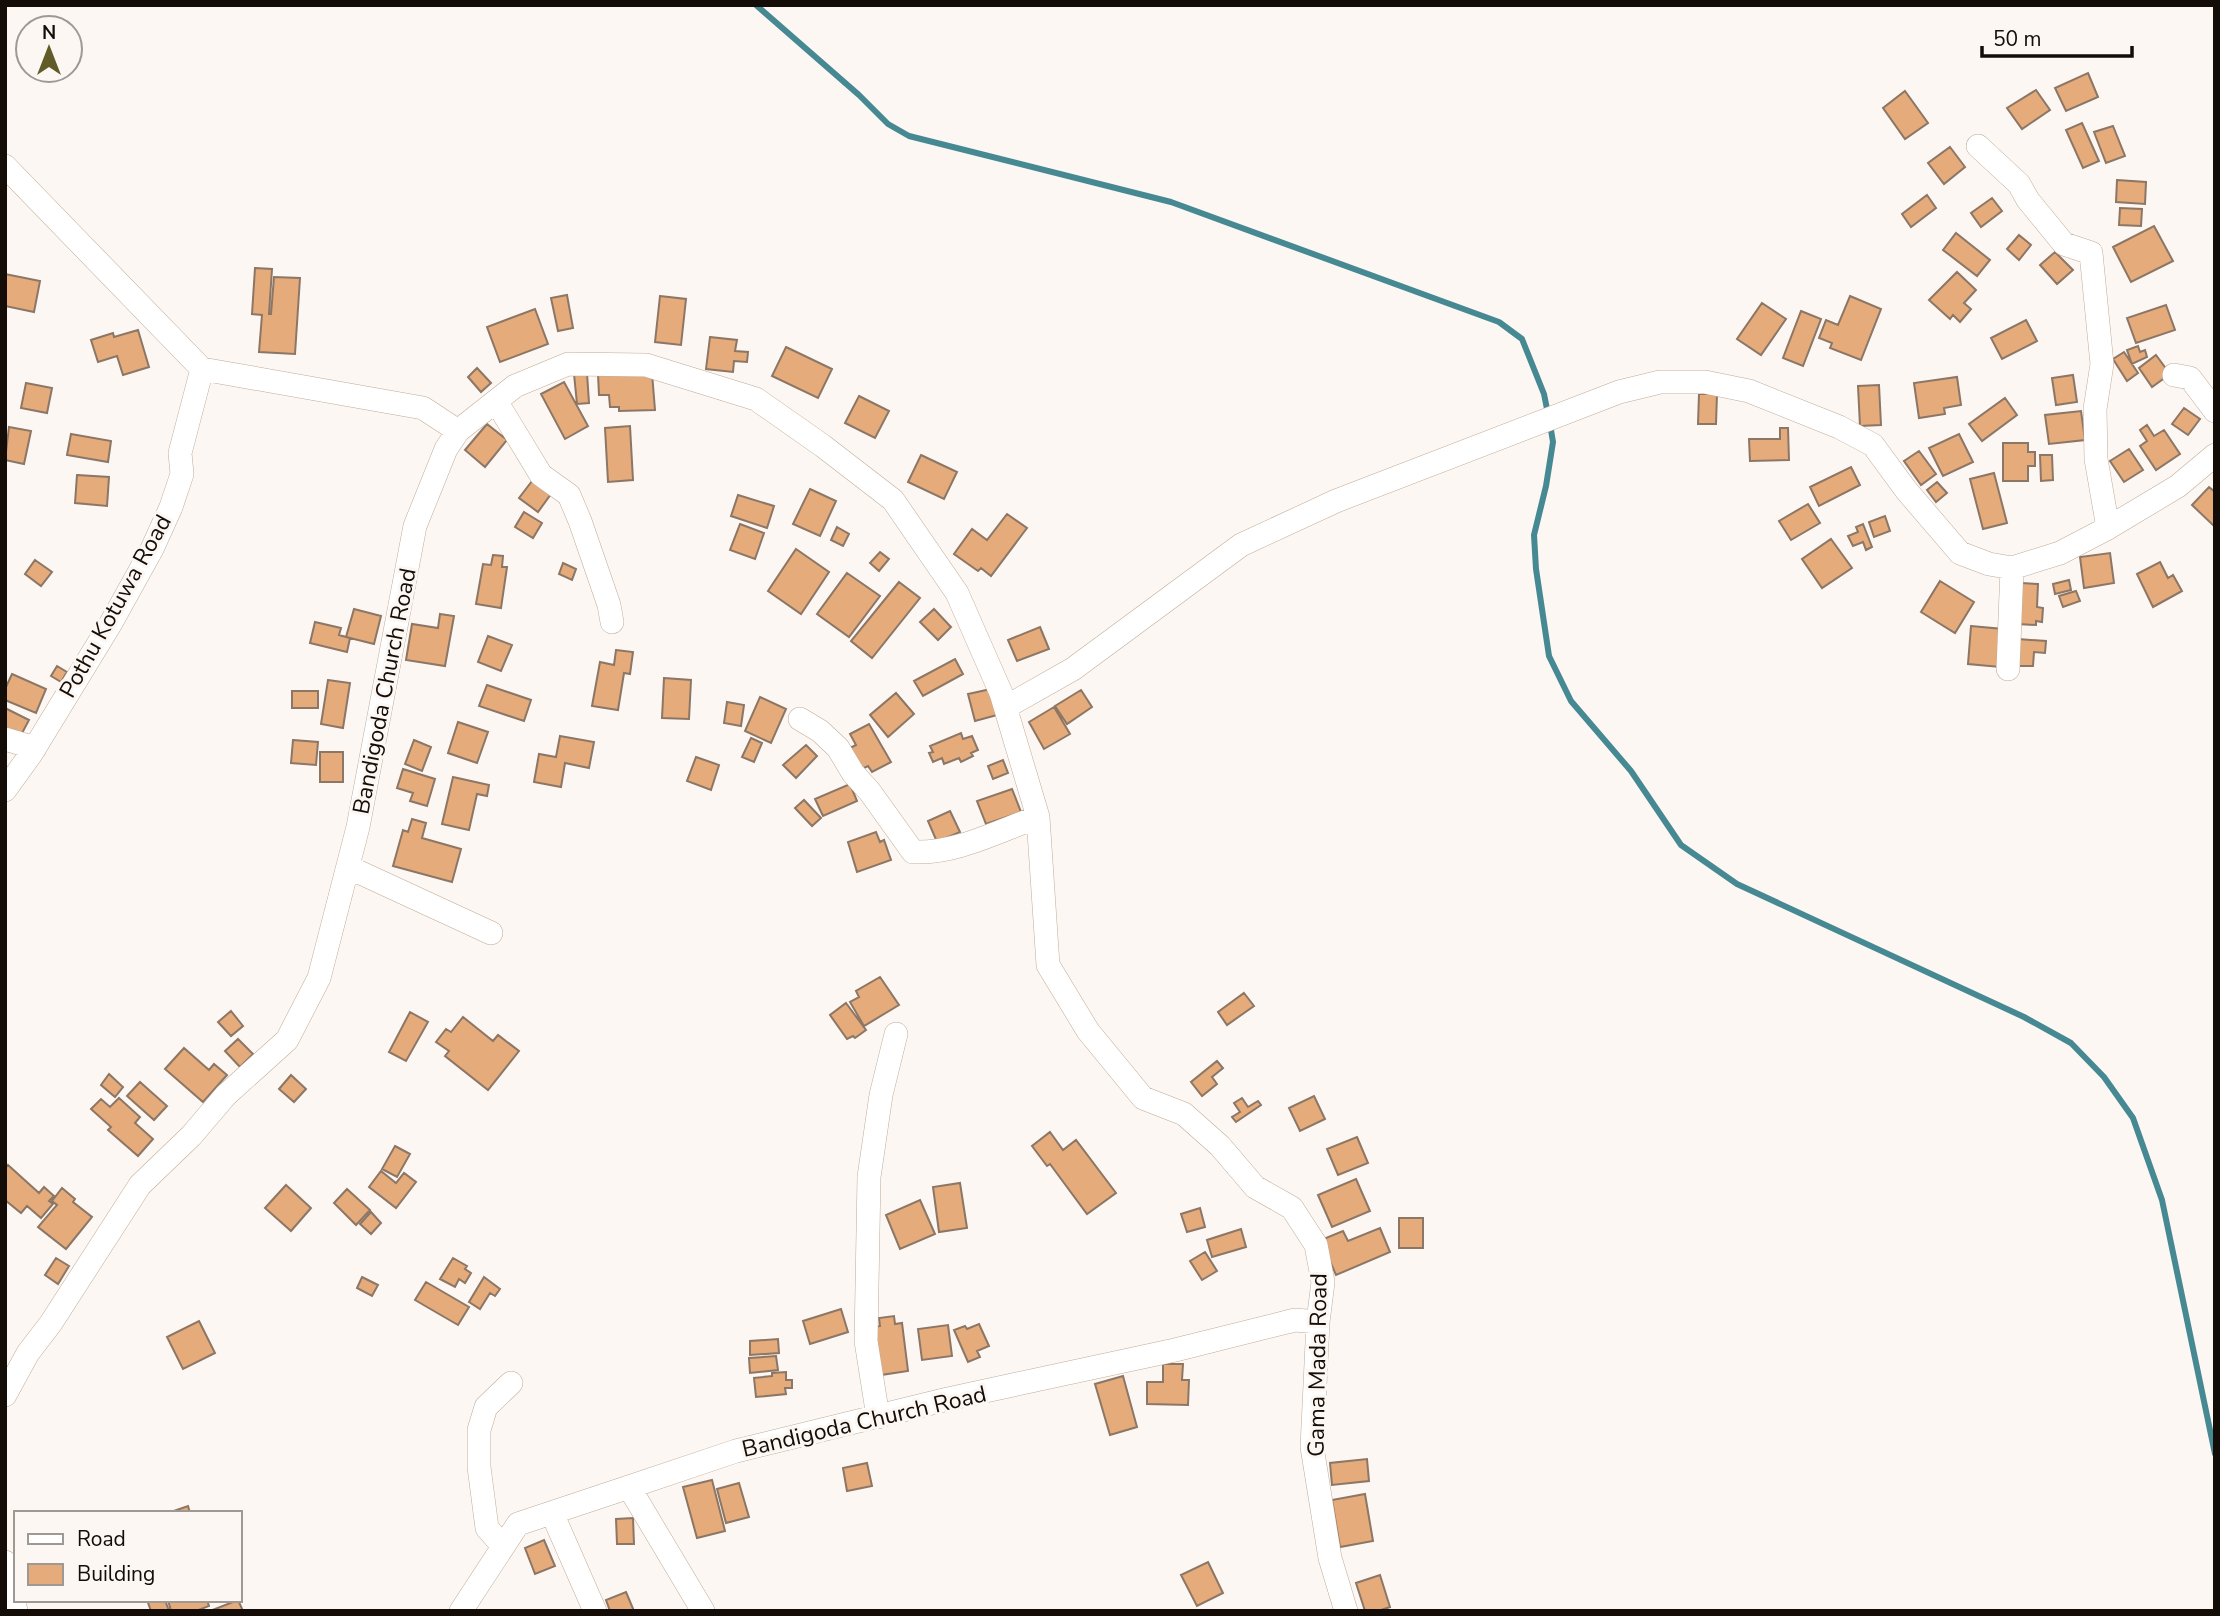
<svg xmlns="http://www.w3.org/2000/svg" width="2220" height="1616" font-family="'Nunito Sans',sans-serif">
<style>
.lines{fill:none;stroke-linecap:round;stroke-linejoin:round}
.stream{stroke:#468993;stroke-width:6}
.building{fill:#e6ab7a;stroke:#8c7665;stroke-width:2}
.minor-casing{stroke:#c1ab97;stroke-width:24}
.minor{stroke:#fff;stroke-width:23}
.labels{text-anchor:middle;stroke-width:6;stroke-linejoin:round;paint-order:stroke}
.street-label{font-size:23px;fill:#140c06;stroke:#fcf7f3}
</style>
<rect width="100%" height="100%" fill="#fcf7f3"/>
<g class="lines">
<path class="stream" d="M 756,5 L 859,95 L 888,124 L 909,136 L 1171,202 L 1499,322 L 1522,339 L 1544,394 L 1548,414
M 1550,424 L 1553,442 L 1546,486 L 1534,535 L 1536,569 L 1549,656 L 1571,701 L 1631,771 L 1681,845 L 1737,884 L 2024,1017 L 2071,1043 L 2104,1077 L 2133,1118 L 2162,1200 L 2215,1454"/>
</g>
<path class="building" d="M 2088,73 L 2098,97 L 2066,111 L 2055,88 Z
M 2036,90 L 2050,110 L 2022,129 L 2007,108 Z
M 1905,91 L 1928,123 L 1905,139 L 1883,108 Z
M 2082,123 L 2099,161 L 2083,168 L 2066,130 Z
M 2113,126 L 2125,156 L 2106,163 L 2094,132 Z
M 1950,147 L 1965,167 L 1944,184 L 1928,163 Z
M 2117,180 L 2146,182 L 2145,204 L 2116,202 Z
M 1927,195 L 1936,208 L 1911,227 L 1902,214 Z
M 1992,198 L 2002,211 L 1981,227 L 1971,213 Z
M 2120,208 L 2142,209 L 2141,226 L 2119,225 Z
M 2154,226 L 2173,261 L 2131,282 L 2113,247 Z
M 1956,233 L 1990,260 L 1977,276 L 1943,250 Z
M 2019,235 L 2031,245 L 2019,260 L 2007,249 Z
M 2055,252 L 2073,270 L 2057,284 L 2040,265 Z
M 255,268 L 272,269 L 269,314 L 271,314 L 274,277 L 300,278 L 295,354 L 259,352 L 262,315 L 252,314 Z
M 1957,272 L 1976,290 L 1964,303 L 1971,309 L 1960,322 L 1953,315 L 1950,319 L 1929,300 Z
M 5,274 L 40,281 L 34,312 L 5,306 Z
M 567,295 L 573,328 L 558,331 L 551,298 Z
M 660,296 L 686,299 L 681,345 L 655,342 Z
M 1850,296 L 1881,309 L 1861,360 L 1830,348 L 1832,343 L 1819,338 L 1826,320 L 1838,325 Z
M 1762,303 L 1786,319 L 1761,355 L 1737,339 Z
M 2166,305 L 2175,330 L 2136,343 L 2127,318 Z
M 535,309 L 548,344 L 500,362 L 487,327 Z
M 1801,311 L 1821,319 L 1803,366 L 1783,358 Z
M 2026,320 L 2037,341 L 2002,359 L 1991,338 Z
M 138,330 L 149,367 L 123,375 L 117,356 L 98,362 L 91,340 L 113,333 L 114,337 Z
M 710,337 L 737,340 L 735,351 L 748,352 L 747,362 L 734,361 L 733,372 L 706,369 Z
M 2138,346 L 2140,352 L 2145,350 L 2147,357 L 2132,364 L 2127,350 Z
M 786,347 L 832,369 L 818,398 L 772,376 Z
M 2124,352 L 2138,373 L 2127,381 L 2113,359 Z
M 2156,355 L 2170,374 L 2152,387 L 2139,368 Z
M 477,368 L 491,383 L 481,392 L 468,377 Z
M 587,373 L 589,403 L 577,404 L 574,374 Z
M 652,373 L 655,410 L 619,411 L 619,407 L 610,407 L 609,395 L 599,395 L 598,374 Z
M 2073,375 L 2077,402 L 2056,405 L 2052,378 Z
M 1957,377 L 1961,405 L 1944,408 L 1945,414 L 1919,418 L 1914,383 Z
M 564,382 L 588,426 L 565,439 L 541,394 Z
M 26,383 L 52,388 L 47,413 L 21,408 Z
M 1879,385 L 1881,425 L 1860,426 L 1858,386 Z
M 1699,394 L 1717,394 L 1716,424 L 1698,424 Z
M 859,396 L 889,411 L 875,438 L 845,423 Z
M 2005,398 L 2017,415 L 1982,441 L 1969,424 Z
M 2184,408 L 2200,419 L 2188,435 L 2172,424 Z
M 2081,411 L 2085,440 L 2049,444 L 2045,415 Z
M 487,424 L 507,440 L 485,467 L 465,450 Z
M 2147,425 L 2154,436 L 2164,430 L 2180,454 L 2156,470 L 2140,446 L 2147,441 L 2140,430 Z
M 630,426 L 633,480 L 608,482 L 605,428 Z
M 9,427 L 31,431 L 24,464 L 5,460 Z
M 1780,428 L 1788,428 L 1789,460 L 1750,461 L 1749,439 L 1780,439 Z
M 71,434 L 111,441 L 108,462 L 67,455 Z
M 1959,434 L 1973,462 L 1943,476 L 1929,448 Z
M 2003,443 L 2028,443 L 2028,452 L 2035,452 L 2035,466 L 2028,466 L 2028,481 L 2003,481 Z
M 2129,449 L 2143,470 L 2124,482 L 2110,461 Z
M 1919,451 L 1936,474 L 1921,485 L 1904,461 Z
M 921,455 L 957,472 L 944,499 L 908,482 Z
M 2040,455 L 2052,455 L 2053,480 L 2041,481 Z
M 1851,467 L 1860,485 L 1819,506 L 1810,487 Z
M 1994,473 L 2007,523 L 1983,529 L 1970,479 Z
M 77,475 L 109,477 L 107,506 L 75,503 Z
M 532,481 L 551,494 L 538,512 L 519,498 Z
M 1937,482 L 1947,493 L 1936,502 L 1927,490 Z
M 2209,487 L 2215,492 L 2215,527 L 2192,505 Z
M 810,489 L 836,501 L 820,536 L 793,524 Z
M 738,495 L 774,506 L 767,528 L 731,516 Z
M 1808,504 L 1820,523 L 1791,540 L 1779,521 Z
M 524,512 L 542,523 L 533,538 L 515,527 Z
M 1007,514 L 1027,528 L 991,576 L 981,568 L 978,571 L 954,554 L 972,529 L 987,540 Z
M 1885,516 L 1890,531 L 1874,537 L 1869,522 Z
M 740,524 L 764,533 L 755,559 L 730,550 Z
M 1863,524 L 1872,547 L 1866,550 L 1863,542 L 1853,546 L 1848,536 L 1858,532 L 1856,527 Z
M 837,527 L 849,534 L 843,546 L 831,540 Z
M 1831,539 L 1852,568 L 1822,588 L 1802,559 Z
M 796,549 L 829,572 L 801,614 L 768,591 Z
M 880,552 L 889,559 L 879,571 L 870,563 Z
M 2110,553 L 2114,583 L 2084,588 L 2080,557 Z
M 493,555 L 503,556 L 502,567 L 507,567 L 501,608 L 476,604 L 483,564 L 491,565 Z
M 35,560 L 52,572 L 41,586 L 25,574 Z
M 2160,562 L 2168,578 L 2173,575 L 2182,591 L 2153,607 L 2137,574 Z
M 563,563 L 576,569 L 572,580 L 559,574 Z
M 847,573 L 880,596 L 849,637 L 817,614 Z
M 2069,580 L 2071,590 L 2055,594 L 2053,584 Z
M 1940,581 L 1974,602 L 1955,633 L 1921,612 Z
M 899,582 L 920,598 L 872,658 L 851,641 Z
M 2021,583 L 2038,584 L 2037,607 L 2043,608 L 2042,622 L 2036,621 L 2036,625 L 2018,624 Z
M 2076,591 L 2080,601 L 2063,607 L 2059,596 Z
M 354,609 L 381,616 L 374,644 L 346,637 Z
M 934,609 L 951,627 L 938,640 L 920,622 Z
M 440,614 L 454,616 L 445,666 L 406,660 L 412,624 L 438,628 Z
M 315,622 L 341,628 L 339,635 L 350,638 L 347,652 L 310,643 Z
M 1971,626 L 2003,629 L 2000,667 L 1968,664 Z
M 1040,627 L 1049,649 L 1017,661 L 1008,640 Z
M 488,636 L 512,645 L 501,671 L 478,662 Z
M 2018,639 L 2046,641 L 2045,653 L 2034,652 L 2033,666 L 2018,666 Z
M 616,650 L 633,652 L 630,674 L 624,673 L 618,710 L 592,706 L 600,662 L 614,665 Z
M 955,659 L 963,674 L 923,696 L 914,681 Z
M 57,666 L 67,672 L 61,682 L 51,676 Z
M 12,674 L 46,689 L 36,713 L 5,700 L 5,689 Z
M 664,678 L 691,680 L 689,719 L 662,718 Z
M 328,680 L 350,683 L 343,728 L 321,724 Z
M 487,685 L 531,700 L 524,721 L 479,706 Z
M 991,689 L 997,715 L 975,721 L 968,694 Z
M 1081,690 L 1092,707 L 1067,724 L 1055,706 Z
M 292,691 L 318,691 L 318,708 L 292,708 Z
M 896,693 L 914,714 L 888,737 L 870,715 Z
M 760,697 L 786,709 L 771,743 L 745,731 Z
M 727,702 L 744,705 L 741,726 L 724,723 Z
M 1054,707 L 1070,734 L 1044,749 L 1029,722 Z
M 5,708 L 29,720 L 20,737 L 5,729 Z
M 458,722 L 488,732 L 477,763 L 448,753 Z
M 869,724 L 891,762 L 872,772 L 868,766 L 862,769 L 850,748 L 856,745 L 850,734 Z
M 961,733 L 963,739 L 972,736 L 978,750 L 971,753 L 973,756 L 961,762 L 959,758 L 944,764 L 942,758 L 933,762 L 929,753 L 933,752 L 930,746 Z
M 560,736 L 594,742 L 589,768 L 565,763 L 561,787 L 534,782 L 539,754 L 556,757 Z
M 751,738 L 762,743 L 754,762 L 742,757 Z
M 293,740 L 318,742 L 316,765 L 291,763 Z
M 414,740 L 431,747 L 422,771 L 405,764 Z
M 806,745 L 817,756 L 796,778 L 783,765 Z
M 320,752 L 343,752 L 343,782 L 320,782 Z
M 696,757 L 719,765 L 711,790 L 687,781 Z
M 1003,760 L 1008,773 L 993,779 L 988,766 Z
M 403,769 L 435,779 L 427,806 L 410,801 L 413,793 L 397,788 Z
M 453,777 L 489,785 L 487,796 L 477,794 L 469,830 L 442,824 Z
M 850,784 L 857,801 L 823,816 L 815,799 Z
M 1012,789 L 1021,812 L 986,824 L 977,801 Z
M 804,800 L 821,818 L 812,826 L 795,808 Z
M 950,811 L 960,832 L 937,842 L 928,821 Z
M 412,819 L 426,823 L 422,838 L 461,849 L 452,882 L 393,866 L 403,830 L 408,832 Z
M 876,832 L 880,842 L 884,840 L 891,860 L 857,872 L 848,842 Z
M 880,977 L 899,1005 L 864,1026 L 850,1002 L 859,997 L 856,991 Z
M 1244,993 L 1254,1006 L 1227,1025 L 1218,1012 Z
M 846,1003 L 866,1030 L 855,1038 L 853,1036 L 847,1039 L 830,1015 Z
M 231,1011 L 243,1026 L 231,1036 L 218,1022 Z
M 410,1012 L 428,1022 L 406,1061 L 389,1052 Z
M 463,1017 L 493,1041 L 498,1035 L 519,1051 L 488,1090 L 445,1056 L 449,1051 L 436,1042 L 446,1029 L 451,1032 Z
M 238,1039 L 253,1054 L 240,1067 L 225,1051 Z
M 184,1048 L 209,1070 L 214,1064 L 227,1075 L 203,1102 L 165,1069 Z
M 1217,1061 L 1223,1068 L 1212,1077 L 1217,1084 L 1202,1096 L 1191,1082 Z
M 109,1074 L 123,1087 L 115,1097 L 101,1085 Z
M 291,1075 L 306,1089 L 294,1102 L 279,1089 Z
M 140,1082 L 167,1106 L 154,1120 L 127,1096 Z
M 1314,1096 L 1325,1119 L 1300,1131 L 1289,1108 Z
M 119,1098 L 140,1117 L 135,1123 L 153,1139 L 138,1156 L 108,1130 L 111,1127 L 91,1109 L 101,1099 L 110,1107 Z
M 1242,1098 L 1248,1107 L 1258,1101 L 1261,1105 L 1236,1122 L 1232,1117 L 1240,1112 L 1234,1103 Z
M 1050,1132 L 1063,1150 L 1076,1140 L 1116,1193 L 1087,1214 L 1050,1164 L 1047,1166 L 1032,1146 Z
M 1357,1137 L 1368,1163 L 1338,1175 L 1327,1149 Z
M 395,1146 L 410,1154 L 397,1177 L 382,1169 Z
M 8,1165 L 39,1193 L 44,1187 L 54,1196 L 49,1201 L 53,1204 L 41,1218 L 27,1206 L 21,1213 L 5,1200 L 5,1168 Z
M 381,1171 L 396,1183 L 404,1173 L 416,1182 L 396,1208 L 369,1187 Z
M 1356,1179 L 1370,1211 L 1332,1227 L 1318,1195 Z
M 960,1183 L 967,1228 L 939,1232 L 933,1187 Z
M 286,1185 L 311,1208 L 291,1231 L 265,1208 Z
M 62,1188 L 75,1199 L 73,1202 L 92,1217 L 66,1249 L 38,1227 L 57,1205 L 52,1201 Z
M 347,1189 L 370,1210 L 356,1225 L 334,1203 Z
M 920,1200 L 935,1234 L 900,1249 L 886,1215 Z
M 1200,1208 L 1205,1227 L 1187,1232 L 1181,1214 Z
M 371,1212 L 381,1223 L 371,1234 L 360,1224 Z
M 1399,1218 L 1423,1218 L 1423,1248 L 1399,1248 Z
M 1380,1228 L 1390,1252 L 1336,1275 L 1321,1240 L 1343,1231 L 1348,1241 Z
M 1241,1229 L 1246,1247 L 1212,1257 L 1207,1240 Z
M 1205,1252 L 1217,1271 L 1202,1280 L 1190,1261 Z
M 56,1258 L 69,1266 L 58,1284 L 45,1275 Z
M 453,1258 L 467,1266 L 465,1269 L 471,1273 L 465,1283 L 459,1279 L 455,1287 L 440,1279 Z
M 362,1277 L 378,1285 L 372,1296 L 357,1288 Z
M 484,1277 L 500,1289 L 495,1296 L 490,1293 L 480,1309 L 469,1302 Z
M 426,1282 L 469,1307 L 458,1325 L 415,1300 Z
M 841,1309 L 848,1332 L 810,1344 L 803,1321 Z
M 894,1316 L 895,1324 L 902,1323 L 908,1371 L 881,1375 L 875,1327 L 880,1326 L 879,1318 Z
M 199,1321 L 215,1353 L 183,1369 L 167,1337 Z
M 979,1324 L 989,1346 L 977,1351 L 980,1357 L 968,1362 L 954,1330 L 965,1326 L 967,1329 Z
M 948,1325 L 952,1356 L 922,1360 L 918,1329 Z
M 778,1339 L 779,1353 L 750,1355 L 750,1341 Z
M 776,1356 L 778,1370 L 750,1373 L 749,1358 Z
M 1163,1364 L 1183,1364 L 1182,1380 L 1189,1380 L 1188,1405 L 1147,1404 L 1147,1382 L 1163,1382 Z
M 786,1372 L 786,1380 L 792,1380 L 792,1388 L 785,1388 L 786,1394 L 756,1397 L 754,1378 L 772,1376 L 772,1373 Z
M 1123,1376 L 1137,1427 L 1110,1435 L 1095,1384 Z
M 1367,1459 L 1369,1481 L 1332,1485 L 1330,1463 Z
M 867,1463 L 872,1486 L 847,1491 L 843,1468 Z
M 712,1480 L 725,1531 L 697,1538 L 683,1487 Z
M 739,1483 L 749,1517 L 726,1523 L 717,1489 Z
M 1365,1494 L 1373,1541 L 1340,1547 L 1332,1500 Z
M 188,1506 L 190,1513 L 168,1513 Z
M 633,1518 L 634,1544 L 617,1544 L 616,1519 Z
M 544,1540 L 555,1566 L 535,1574 L 525,1548 Z
M 1208,1562 L 1223,1593 L 1197,1606 L 1181,1575 Z
M 1380,1575 L 1390,1607 L 1378,1611 L 1365,1611 L 1356,1583 Z
M 626,1592 L 634,1611 L 610,1611 L 606,1600 Z
M 147,1600 L 165,1600 L 169,1611 L 151,1611 Z
M 168,1600 L 207,1600 L 209,1606 L 196,1611 L 171,1611 Z
M 238,1600 L 243,1611 L 210,1611 Z"/>
<g class="lines">
<defs>
<path id="minor" d="M 1978,146 L 2019,184 L 2028,200 L 2064,244 L 2091,253 L 2102,364 L 2095,409 L 2096,459 L 2108,528
M 5,166 L 202,369 L 423,408 L 458,431
M 2174,375 L 2190,378 L 2215,411
M 496,401 L 541,475 L 569,495 L 580,521 L 609,605 L 612,622
M 2008,669 L 2012,568
M 1006,707 L 1073,669 L 1241,545 L 1336,501 L 1619,392 L 1660,382 L 1705,382 L 1749,391 L 1839,427 L 1873,445 L 1906,490 L 1960,553 L 1989,564 L 2012,568 L 2060,553 L 2108,528 L 2178,486 L 2215,455
M 800,719 L 820,731 L 838,748 L 853,773 L 870,792 L 913,852 C 956,854 998,831 1038,817
M 5,739 L 35,748
M 5,790 L 31,754 L 111,623 L 152,549 L 171,507 L 182,474 L 180,453 L 202,369
M 348,867 L 491,933
M 5,1395 L 28,1353 L 51,1323 L 140,1185 L 191,1136 L 226,1095 L 287,1040 L 319,978 L 358,827 L 415,526 L 446,449 L 458,431 L 515,386 L 568,364 L 646,365 L 756,399 L 823,446 L 893,500 L 957,593 L 1001,693 L 1038,817 L 1048,965 L 1088,1031 L 1143,1098 L 1184,1114 L 1220,1146 L 1255,1187 L 1292,1208 L 1316,1245 L 1323,1282 L 1318,1322 L 1312,1447 L 1330,1558 L 1346,1611
M 878,1417 L 866,1341 L 869,1177 L 881,1095 L 896,1034
M 629,1487 L 703,1611
M 552,1513 L 595,1611
M 503,1546 L 487,1528 L 479,1467 L 479,1430 L 486,1407 L 511,1383
M 5,1562 L 16,1611
M 461,1611 L 518,1524 L 629,1487 L 736,1451 L 948,1399 L 1175,1350 L 1295,1320 L 1318,1322"/>
</defs>
<use href="#minor" class="minor-casing"/>
<use href="#minor" class="minor"/>
</g>
<g class="labels">
<g class="street-label">
<text transform="translate(115 606) rotate(-61)" y="8">Pothu Kotuwa Road</text>
<text transform="translate(384 691) rotate(-79)" y="8">Bandigoda Church Road</text>
<text transform="translate(1317 1365) rotate(-89)" y="8">Gama Mada Road</text>
<text transform="translate(864 1421) rotate(-13)" y="8">Bandigoda Church Road</text>
</g>
</g>
<rect width="2220" height="1616" fill="none" stroke="#140c06" stroke-width="14"/>
<rect x="14" y="1511" width="228" height="91" fill="#fcf7f3" stroke="#9f9994" stroke-width="2"/>
<rect x="28" y="1534" width="35" height="10" fill="#ffffff" stroke="#9f9994" stroke-width="2"/>
<text x="77" y="1546" font-size="21" fill="#140c06">Road</text>
<rect x="28" y="1564" width="35" height="21" fill="#e6ab7a" stroke="#9f9994" stroke-width="2"/>
<text x="77" y="1581" font-size="21" fill="#140c06">Building</text>
<g transform="translate(49 49)"><circle r="33" fill="#fcf7f3" stroke="#9f9994" stroke-width="2"/>
<path d="M0-5L12 26L0 18L-12 26Z" fill="#615b27"/>
<text y="-10" font-size="19" font-weight="bold" text-anchor="middle" fill="#140c06">N</text>
</g>
<path d="M1982 46v10h150v-10" fill="none" stroke="#140c06" stroke-width="3.5"/>
<text x="1993" y="46" font-size="21" fill="#140c06" stroke="#fcf7f3" stroke-width="5" paint-order="stroke">50 m</text>
</svg>
